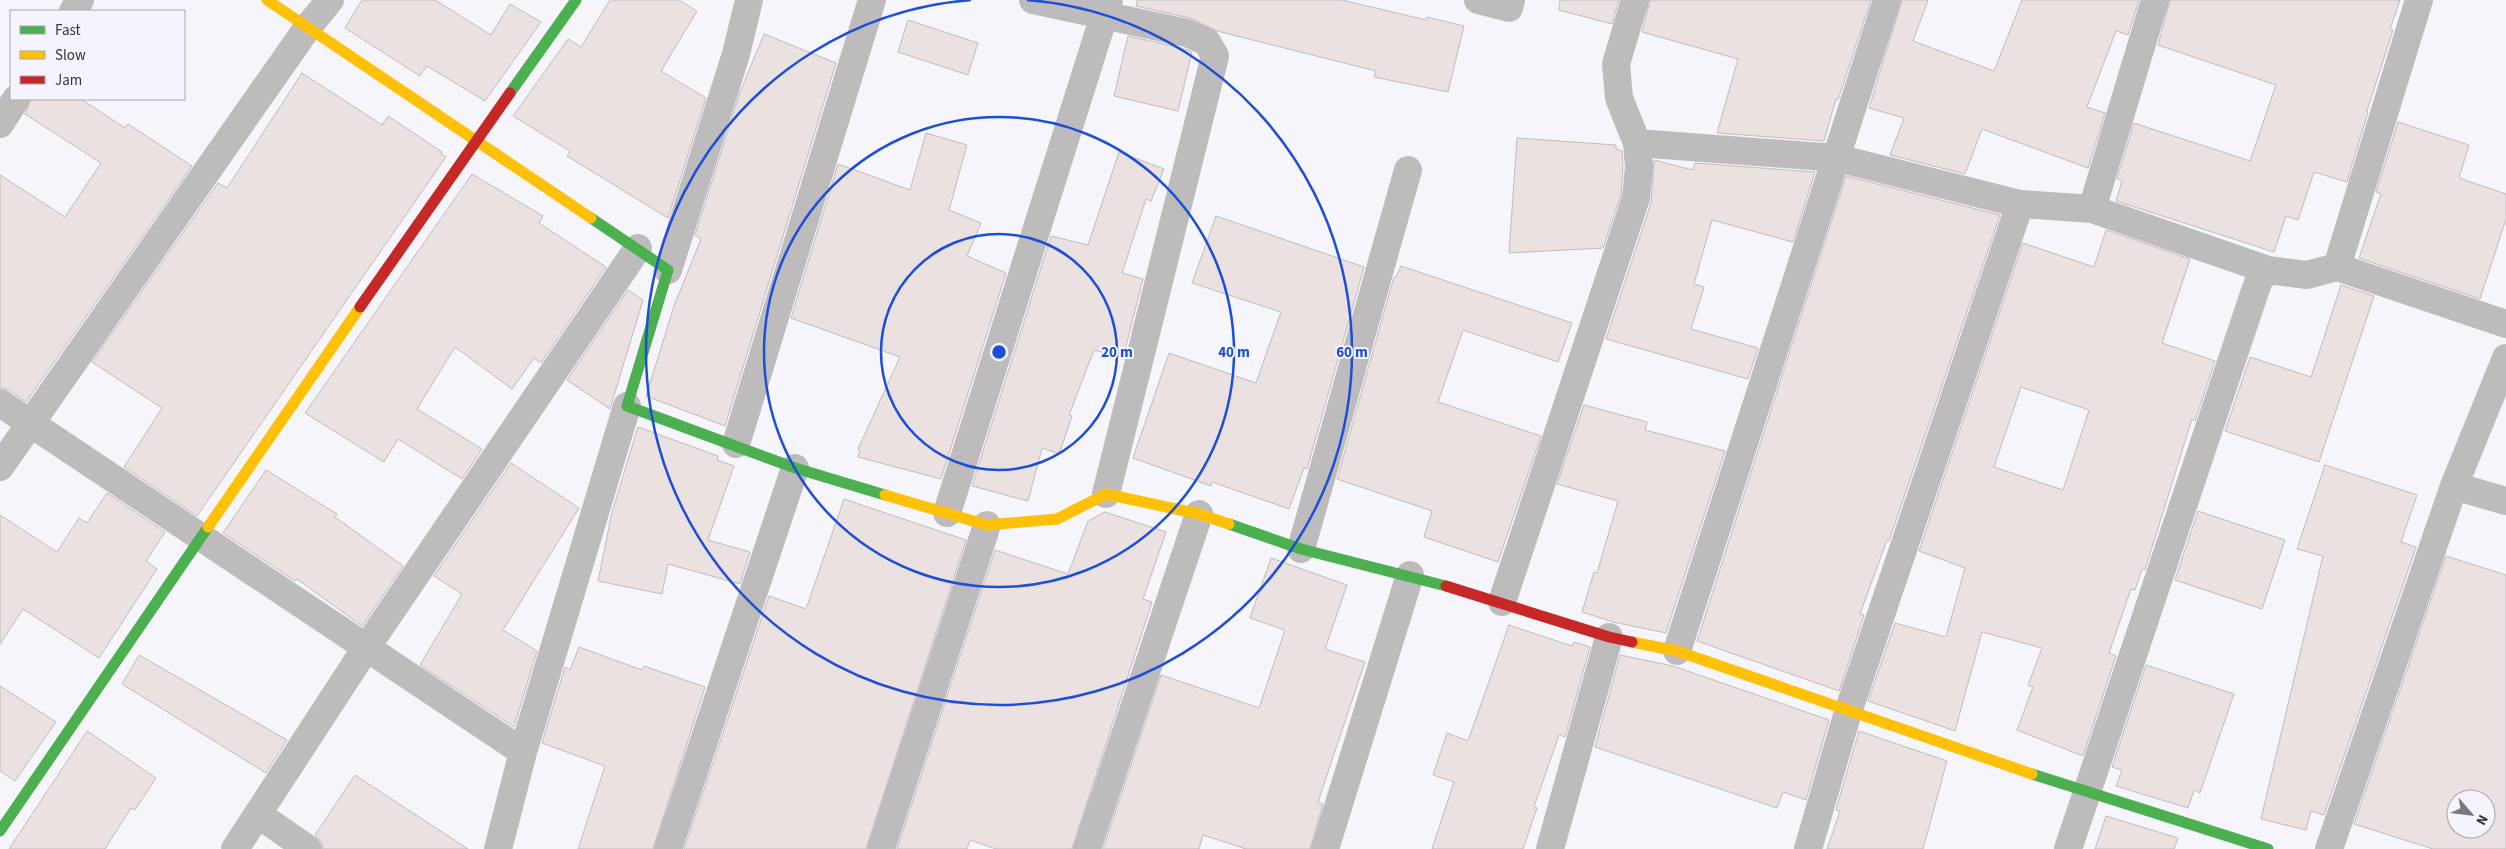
<svg xmlns="http://www.w3.org/2000/svg" width="2506" height="849" font-family="'Source Sans 3',sans-serif">
<style>
.building{fill:#eae1e0;stroke:#bfbcbd;fill-rule:evenodd}
.lines{fill:none;stroke-linecap:round;stroke-linejoin:round}
.street{stroke:#bdbbbc;stroke-width:28}
.fast{stroke:#4caf50;stroke-width:11}
.slow{stroke:#ffc107;stroke-width:11}
.jam{stroke:#c62828;stroke-width:11}
.ring{fill:none;stroke:#1d4ed8;stroke-width:2.5}
.centre{fill:#1d4ed8;stroke:#f5f3fd;stroke-width:2.5}
.ring-label{font-size:15px;text-anchor:middle;font-weight:bold;fill:#1d4ed8;stroke:#f5f3fd;stroke-width:4;stroke-linejoin:round;paint-order:stroke}
</style>
<rect width="100%" height="100%" fill="#f6f5fb"/>
<path class="building" d="M 362,0 L 435,0 L 491,35 L 510,4 L 541,22 L 485,101 L 427,66 L 420,76 L 345,28 Z
M 610,0 L 679,0 L 697,11 L 661,71 L 706,98 L 668,218 L 567,156 L 570,151 L 513,116 L 568,39 L 581,47 Z
M 1137,0 L 1342,0 L 1426,20 L 1427,17 L 1464,26 L 1448,92 L 1374,77 L 1376,71 L 1217,31 L 1190,18 L 1136,6 Z
M 1560,0 L 1619,0 L 1612,24 L 1559,10 Z
M 1650,0 L 1871,0 L 1838,100 L 1836,99 L 1824,141 L 1717,133 L 1738,59 L 1642,32 Z
M 1902,0 L 1928,0 L 1913,41 L 1994,71 L 2022,0 L 2139,0 L 2128,35 L 2116,31 L 2087,107 L 2105,113 L 2088,168 L 1982,129 L 1965,174 L 1890,155 L 1904,118 L 1869,108 Z
M 2170,0 L 2400,0 L 2390,29 L 2393,30 L 2367,111 L 2368,112 L 2347,182 L 2314,172 L 2298,220 L 2286,216 L 2274,252 L 2116,201 L 2122,181 L 2117,179 L 2134,123 L 2250,161 L 2276,85 L 2158,45 Z
M 908,20 L 978,43 L 968,75 L 898,52 Z
M 764,34 L 836,63 L 725,426 L 646,396 L 674,306 L 701,239 L 695,235 L 740,92 Z
M 1128,36 L 1182,48 L 1192,52 L 1178,111 L 1114,96 Z
M 302,73 L 382,125 L 388,116 L 442,152 L 441,154 L 446,157 L 197,516 L 124,467 L 162,408 L 92,362 L 218,183 L 227,188 Z
M 31,99 L 81,99 L 125,128 L 128,124 L 192,166 L 26,402 L 9,390 L 0,388 L 0,175 L 65,217 L 101,163 L 25,114 Z
M 2398,122 L 2469,145 L 2459,178 L 2506,194 L 2506,219 L 2480,299 L 2359,258 L 2381,194 L 2376,192 Z
M 926,133 L 967,145 L 949,210 L 981,223 L 967,256 L 1006,273 L 941,479 L 858,457 L 860,450 L 858,449 L 900,357 L 791,318 L 838,164 L 910,190 Z
M 1517,138 L 1616,145 L 1616,149 L 1622,151 L 1623,167 L 1621,195 L 1603,248 L 1509,253 Z
M 1119,152 L 1164,169 L 1151,201 L 1146,199 L 1122,273 L 1143,279 L 1123,358 L 1094,350 L 1069,415 L 1072,416 L 1059,454 L 1042,448 L 1028,501 L 972,486 L 1051,236 L 1088,245 Z
M 1654,160 L 1693,170 L 1695,163 L 1815,172 L 1793,242 L 1712,220 L 1694,284 L 1704,287 L 1691,329 L 1758,348 L 1748,379 L 1606,339 L 1651,203 Z
M 472,174 L 543,216 L 539,223 L 606,267 L 541,363 L 534,358 L 512,389 L 455,347 L 417,409 L 482,449 L 462,479 L 398,439 L 384,462 L 305,413 Z
M 1846,176 L 2000,215 L 1889,541 L 1887,540 L 1860,614 L 1864,615 L 1839,691 L 1697,641 Z
M 1216,216 L 1364,267 L 1307,469 L 1304,468 L 1289,509 L 1212,482 L 1211,486 L 1133,458 L 1169,353 L 1256,383 L 1281,312 L 1192,283 Z
M 2106,230 L 2190,259 L 2162,343 L 2215,361 L 2195,421 L 2192,419 L 2145,570 L 2142,569 L 2135,590 L 2131,589 L 2109,653 L 2116,656 L 2083,756 L 2017,730 L 2033,687 L 2028,685 L 2042,648 L 1982,632 L 1955,731 L 1868,701 L 1895,623 L 1946,637 L 1965,568 L 1919,551 L 2023,243 L 2094,267 ZM 2021,387 L 2089,410 L 2063,490 L 1994,467 Z
M 1401,266 L 1572,323 L 1558,362 L 1463,330 L 1438,402 L 1541,436 L 1498,562 L 1424,537 L 1432,511 L 1337,479 L 1394,277 L 1396,277 Z
M 2341,285 L 2374,296 L 2319,462 L 2225,431 L 2250,357 L 2311,377 Z
M 628,290 L 643,300 L 610,409 L 567,380 Z
M 1584,405 L 1647,422 L 1645,430 L 1725,451 L 1666,633 L 1613,622 L 1582,612 L 1594,572 L 1597,573 L 1618,501 L 1557,484 Z
M 638,427 L 718,456 L 717,460 L 734,466 L 708,540 L 750,552 L 740,584 L 668,564 L 662,594 L 598,581 L 612,512 Z
M 511,463 L 579,508 L 503,630 L 537,651 L 514,727 L 420,665 L 462,594 L 434,576 Z
M 2325,465 L 2417,495 L 2401,542 L 2416,547 L 2324,815 L 2311,811 L 2306,830 L 2261,819 L 2323,556 L 2297,549 Z
M 266,470 L 337,514 L 335,517 L 403,566 L 362,626 L 297,579 L 295,581 L 223,533 Z
M 107,493 L 165,532 L 146,561 L 157,569 L 99,658 L 23,609 L 0,644 L 0,515 L 57,552 L 79,518 L 87,523 Z
M 844,499 L 966,540 L 866,849 L 684,849 L 769,596 L 806,609 Z
M 2198,511 L 2285,540 L 2262,609 L 2175,580 Z
M 1105,512 L 1166,532 L 1143,599 L 1152,602 L 1072,849 L 996,849 L 970,840 L 967,849 L 897,849 L 995,550 L 1068,574 L 1088,521 Z
M 2446,556 L 2506,575 L 2506,849 L 2433,849 L 2354,824 ZM 2456,799 L 2486,799 L 2486,829 L 2456,829 Z
M 1271,558 L 1347,585 L 1325,649 L 1365,662 L 1318,802 L 1323,804 L 1310,849 L 1246,849 L 1203,835 L 1199,849 L 1103,849 L 1161,675 L 1259,708 L 1285,630 L 1250,618 Z
M 1509,625 L 1572,646 L 1574,642 L 1590,647 L 1565,737 L 1559,735 L 1534,807 L 1537,808 L 1523,849 L 1432,849 L 1454,782 L 1433,775 L 1447,733 L 1468,741 Z
M 579,647 L 642,670 L 644,666 L 705,687 L 653,849 L 578,849 L 605,766 L 542,743 L 565,667 L 570,670 Z
M 139,655 L 287,740 L 266,773 L 122,684 Z
M 1620,655 L 1673,666 L 1829,720 L 1806,800 L 1783,792 L 1777,808 L 1595,747 Z
M 2146,665 L 2234,694 L 2200,793 L 2194,790 L 2188,808 L 2116,786 L 2122,770 L 2112,767 Z
M 0,686 L 56,722 L 15,781 L 0,771 Z
M 87,731 L 156,778 L 135,810 L 131,808 L 105,849 L 9,849 Z
M 1859,731 L 1947,761 L 1923,849 L 1827,849 L 1840,811 L 1836,810 Z
M 355,775 L 468,849 L 323,849 L 322,842 L 315,835 Z
M 2106,816 L 2178,838 L 2174,849 L 2095,849 Z"/>
<g class="lines">
<path class="street" d="M 1033,0 L 1187,33 L 1207,42 L 1215,56 L 1106,494
M 1478,0 L 1509,8 L 1511,0
M 73,11 L 80,0
M 0,124 L 16,99
M 1637,143 L 1837,158 L 2020,204
M 2092,209 L 2268,270
M 2337,267 L 2506,324
M 668,270 L 736,54 L 749,0
M 0,403 L 523,752
M 736,444 L 872,0
M 0,467 L 308,27 L 330,0
M 2454,486 L 2506,501
M 947,513 L 1109,0
M 1301,549 L 1408,170
M 1502,602 L 1636,198 L 1639,167 L 1637,143 L 1619,98 L 1616,64 L 1635,0
M 1677,651 L 1887,0
M 259,815 L 308,849
M 235,849 L 366,648 L 638,248
M 498,849 L 523,752 L 627,406
M 668,849 L 795,468
M 881,849 L 987,525
M 1087,849 L 1199,514
M 1325,849 L 1410,575
M 1550,849 L 1609,637
M 1808,849 L 1848,712 L 2020,204 L 2092,209 L 2155,0
M 2068,849 L 2254,294 L 2259,280 L 2268,270 L 2307,275 L 2337,267 L 2419,0
M 2329,849 L 2454,486 L 2506,358"/>
<path class="fast" d="M 510,93 L 576,0
M 591,218 L 668,270 L 627,406 L 795,468 L 885,495
M 1229,524 L 1301,549 L 1446,586
M 2032,774 L 2268,849
M 0,831 L 208,527"/>
<path class="slow" d="M 267,0 L 591,218
M 885,495 L 987,525 L 1057,519 L 1106,494 L 1199,514 L 1229,524
M 208,527 L 360,307
M 1632,642 L 1677,651 L 2032,774"/>
<path class="jam" d="M 360,307 L 510,93
M 1446,586 L 1609,637 L 1632,642"/>
</g>
<g class="ring">
<circle cx="999" cy="352" r="118"/>
<circle cx="999" cy="352" r="235"/>
<path d="M1027 0A353 353 0 1 1 971 0"/>
</g>
<circle cx="999" cy="352" r="8" class="centre"/>
<g class="ring-label">
<text x="1117" y="357">20 m</text>
<text x="1234" y="357">40 m</text>
<text x="1352" y="357">60 m</text>
</g>
<rect x="10" y="10" width="175" height="90" fill="#f5f3fd" stroke="#a8a7af"/>
<rect x="20" y="26" width="25" height="8" fill="#4caf50" stroke="#a8a7af"/>
<text x="55" y="35" font-size="15" fill="#35343a">Fast</text>
<rect x="20" y="51" width="25" height="8" fill="#ffc107" stroke="#a8a7af"/>
<text x="55" y="60" font-size="15" fill="#35343a">Slow</text>
<rect x="20" y="76" width="25" height="8" fill="#c62828" stroke="#a8a7af"/>
<text x="55" y="85" font-size="15" fill="#35343a">Jam</text>
<g transform="translate(2471 814) rotate(118)"><circle r="24" fill="#f5f3fd" stroke="#a8a7af"/>
<path d="M0-4L9 19L0 12L-9 19Z" fill="#79787e"/>
<text y="-8" font-size="14" font-weight="bold" text-anchor="middle" fill="#35343a">N</text>
</g>
</svg>
